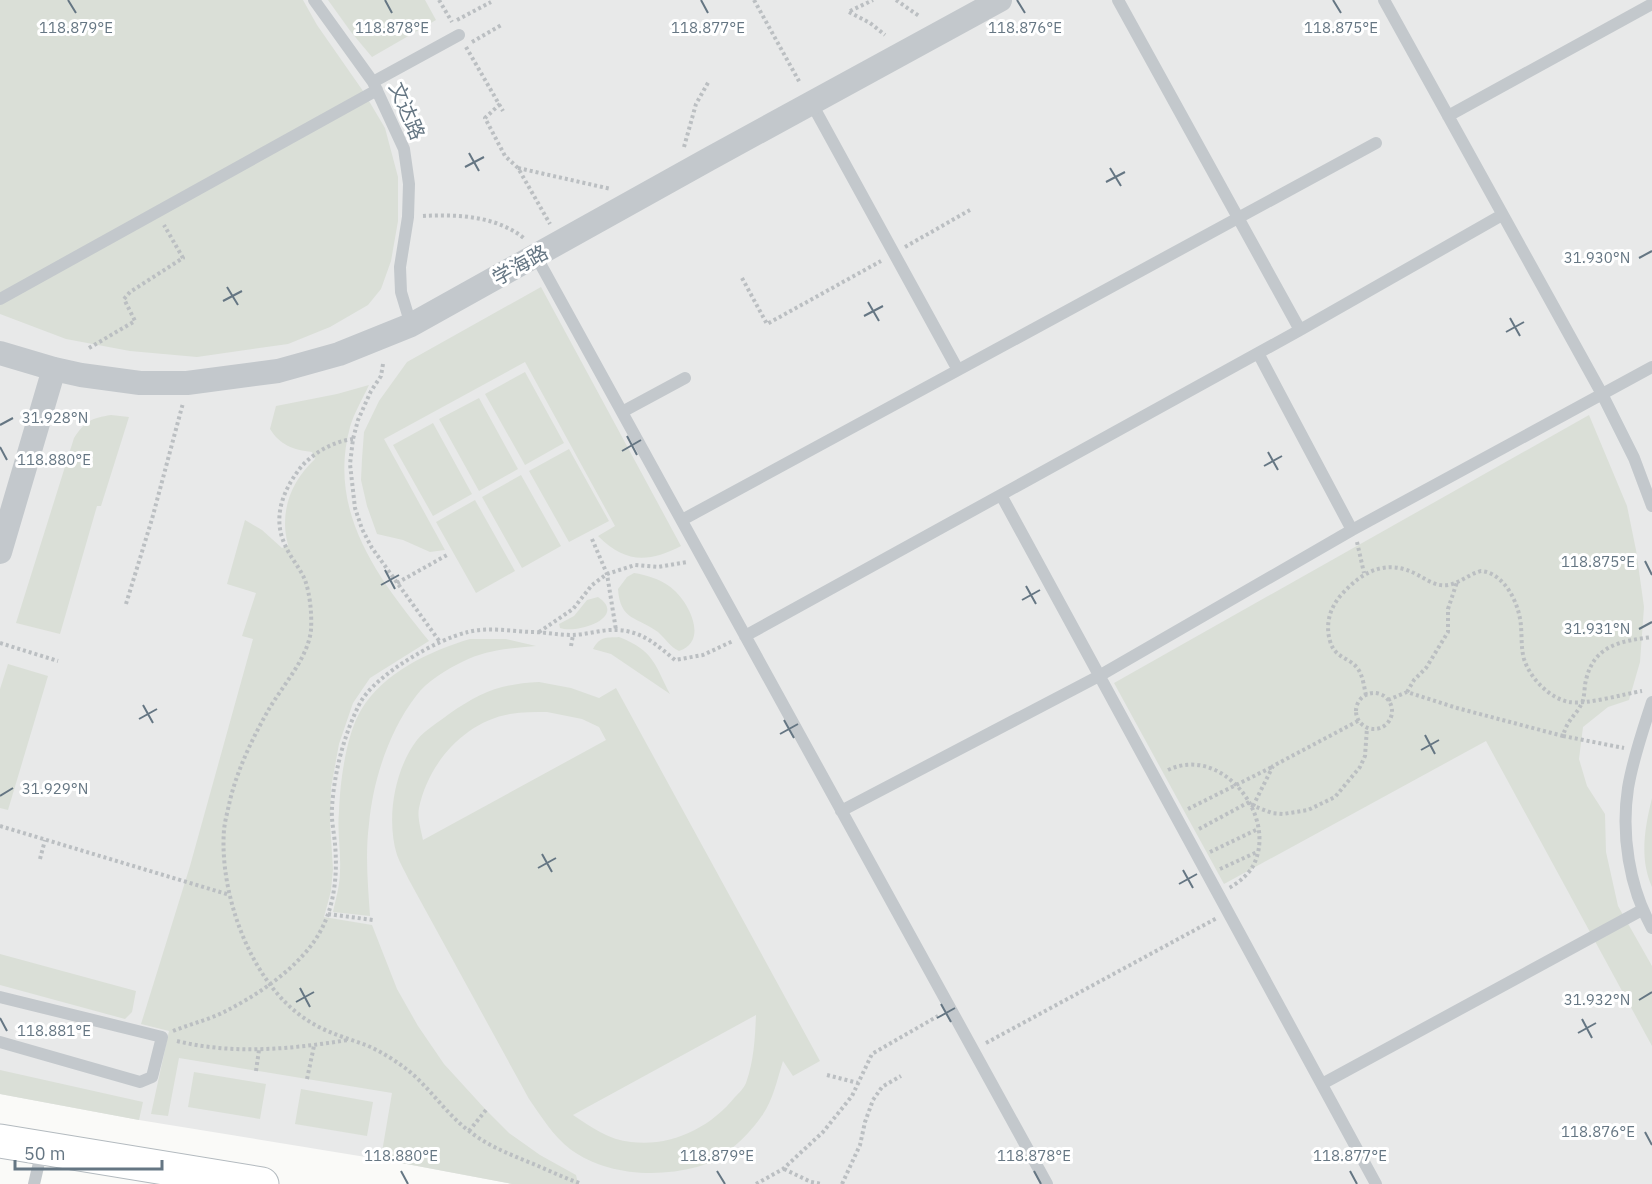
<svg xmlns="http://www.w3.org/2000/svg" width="1652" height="1184" font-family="'IBM Plex Sans','Noto Sans SC',sans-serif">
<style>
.built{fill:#e8e9e9}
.green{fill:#dadfd7;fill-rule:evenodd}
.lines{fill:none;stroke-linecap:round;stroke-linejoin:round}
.secondary-casing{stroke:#b3babf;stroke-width:35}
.path{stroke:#bbbfc2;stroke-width:4;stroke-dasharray:3 3;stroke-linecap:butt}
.lane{stroke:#c3c8cc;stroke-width:12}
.street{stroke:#c3c8cc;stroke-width:24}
.secondary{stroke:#fff;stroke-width:33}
.ticks{fill:none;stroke:#657683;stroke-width:2}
.labels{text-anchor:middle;stroke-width:6;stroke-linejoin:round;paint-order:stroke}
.street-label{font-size:20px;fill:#657683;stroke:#fff}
.ticks-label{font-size:15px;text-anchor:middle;fill:#657683;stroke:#fff;stroke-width:6;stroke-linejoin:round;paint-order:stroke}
</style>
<rect width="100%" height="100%" fill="#fafaf8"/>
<path class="built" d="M 0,0 L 1652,0 L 1652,1184 L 512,1184 L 396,1162 L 139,1120 L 0,1094 Z"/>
<path class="green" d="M 0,0 L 303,0 L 317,25 L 363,91 L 385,128 L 398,177 L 398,221 L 391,261 L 381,289 L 368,305 L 330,327 L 288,344 L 197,357 L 130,351 L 66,339 L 0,314 Z
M 328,0 L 425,0 L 436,20 L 372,57 L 351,32 Z
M 541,287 L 681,546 C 648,563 625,563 598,536 L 615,526 L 525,362 L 384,439 L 445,550 L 430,552 L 403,540 L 377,534 L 367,506 L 361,480 L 362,459 L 364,432 L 379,401 L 407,362 Z
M 525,372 L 564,443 L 525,465 L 485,394 Z
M 369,385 C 363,398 354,413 350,427 C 327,512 378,578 429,641 L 370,678 L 353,703 L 339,744 L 331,788 L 330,822 L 333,869 L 331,891 L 324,917 L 372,925 L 397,989 L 418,1026 L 444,1064 L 486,1110 L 509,1133 L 540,1155 L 576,1175 L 578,1184 L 512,1184 L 396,1162 L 382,1152 L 392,1093 L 179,1058 L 168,1116 L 151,1114 L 169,1031 L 141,1024 L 190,866 L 253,639 L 242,636 L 256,593 L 227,584 L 245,520 L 262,530 L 282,548 L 288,545 C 279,512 291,481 315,459 L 312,452 C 293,450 280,445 270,429 L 276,406 L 337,394 Z
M 479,398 L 518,469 L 479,491 L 439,419 Z
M 111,415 L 129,417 L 101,506 L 97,506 L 60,634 L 16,623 L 74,438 C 85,421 92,418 111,415 Z
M 1589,415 L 1627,506 L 1636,550 L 1644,607 L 1640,662 L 1629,700 L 1608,707 L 1583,727 L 1579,759 L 1587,786 L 1605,814 L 1606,852 L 1618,906 L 1652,966 L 1652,1046 L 1486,741 L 1224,884 L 1114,683 Z
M 433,423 L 472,494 L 433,516 L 393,445 Z
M 569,449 L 609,521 L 569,542 L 529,471 Z
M 521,475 L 561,546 L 522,568 L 482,497 Z
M 475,500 L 515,571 L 476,593 L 436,522 Z
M 634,573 C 647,575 659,579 669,586 C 688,599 710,641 679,651 C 670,647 665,638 658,632 C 638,617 620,621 618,589 L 627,577 Z
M 598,597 C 628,617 578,634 560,628 L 559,624 L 574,616 L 587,600 Z
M 619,637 C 654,651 654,663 670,694 L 611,654 L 593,649 C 600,636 606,638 619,637 Z
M 470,639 L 506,639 L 536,646 C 511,648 486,650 464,661 C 447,669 427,681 416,696 C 389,731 373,780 369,824 C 365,855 368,886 370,916 L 333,912 C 336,898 340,885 340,871 C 341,851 337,831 339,812 C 340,782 346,735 361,710 C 384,672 430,651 470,639 Z
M 8,664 L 48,676 L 8,810 L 0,808 L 0,689 Z
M 539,682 L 571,688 L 599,698 L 616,688 L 820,1061 L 793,1076 L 783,1061 C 777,1080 773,1101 761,1117 C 746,1138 723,1160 697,1167 C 656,1178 605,1175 570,1149 C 553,1136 541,1116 529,1099 L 409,880 C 405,872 400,863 397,855 C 386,820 394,770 417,740 C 425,730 439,722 449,714 C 481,692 500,684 539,682 ZM 547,712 L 582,719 L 599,727 L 606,740 L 423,840 C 421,830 417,817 419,808 C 428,764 464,722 510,714 C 522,712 535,712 547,712 ZM 756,1015 C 755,1038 754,1061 746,1083 C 744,1088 739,1093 735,1097 C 710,1128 671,1147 631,1142 C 609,1140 591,1127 573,1115 Z
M 1652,798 L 1652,887 C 1639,858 1645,827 1652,798 Z
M 0,954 L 136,991 L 132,1012 L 125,1019 L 0,985 Z
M 0,1070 L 143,1102 L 139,1120 L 0,1094 Z
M 194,1072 L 266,1084 L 260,1119 L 188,1107 Z
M 301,1089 L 373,1102 L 367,1136 L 295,1124 Z"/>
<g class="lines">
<defs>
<path id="secondary" d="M 0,1141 L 262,1184"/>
</defs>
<use href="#secondary" class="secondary-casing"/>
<path class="path" d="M 439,0 L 452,22
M 754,0 L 800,83
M 896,0 L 919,16
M 850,11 L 873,0
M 849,12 L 870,23 L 885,35
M 457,20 L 491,2
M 472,42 L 503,24
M 466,47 L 503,111
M 500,104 L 485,118 L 505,156 L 518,168 L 550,224
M 684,147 L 696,104 L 709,81
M 518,168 L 611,189
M 423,216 C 458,214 497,216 525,239
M 905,247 L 970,210
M 742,278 L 767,324 L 881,261
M 89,348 L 135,321 L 124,299 L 130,292 L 183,258 L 164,225
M 383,364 L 381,376 L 371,391 L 358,420 L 353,439 L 350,464 L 355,508 L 362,529 L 372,548 L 440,642
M 353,439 C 334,441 313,453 301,467 C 283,490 272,517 285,545 C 290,557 300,568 305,580 C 310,594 312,614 311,630 C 308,658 283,685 269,709 C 253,737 238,768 230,800 C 228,810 225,820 224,830 C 219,894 251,984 307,1020 C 325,1032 346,1038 366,1045 C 380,1051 393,1059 405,1068 C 429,1086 445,1113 469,1131 C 488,1146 509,1154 531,1163 C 548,1170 564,1178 582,1184
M 592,539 L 607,574 L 616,630
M 1357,542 L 1364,573
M 397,583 L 447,555
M 126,604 L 152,519 L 183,403
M 539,632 L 573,609 L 592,585 L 607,574 L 635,565 L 658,567 L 687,562
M 0,643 L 58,661
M 571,646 L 573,635
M 1407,692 L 1414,680 L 1426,668 L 1448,632 L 1448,609 L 1457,582
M1356 711a18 18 0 1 1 36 0a18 18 0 1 1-36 0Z
M 1366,695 C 1364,687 1363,676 1358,669 C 1350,657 1335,659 1330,641 C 1325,624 1330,607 1342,594 C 1363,571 1387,558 1418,575 C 1427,580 1437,587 1448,585 C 1460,583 1469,574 1481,571 C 1505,573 1520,605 1521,627 C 1522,638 1521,648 1524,659 C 1530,678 1549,698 1569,702 C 1586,705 1624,694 1642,691
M 1388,700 L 1407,692 L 1457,708 L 1563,736 C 1568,718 1575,717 1582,703 C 1585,696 1584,687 1586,680 C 1594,645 1621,641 1652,637
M 1563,736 L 1624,748
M 1168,770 C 1222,744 1279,817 1253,866 C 1248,875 1238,883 1229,888
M 1251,805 L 1272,813 L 1283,814 L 1308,810 L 1335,797 L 1360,767 L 1365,756 L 1367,728
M 1253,806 L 1273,766 L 1358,721
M 1188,809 L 1272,767
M 0,826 L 230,895
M 1199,829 L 1251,801
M 1210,852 L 1258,829
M 40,859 L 45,840
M 1220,869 L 1257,852
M 328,914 L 373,920
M 173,1031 C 190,1024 208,1020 224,1012 C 256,996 292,972 313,943 C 334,914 338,878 335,844 C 334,832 331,819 332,808 C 334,773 344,734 360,703 C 375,675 437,639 468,632 C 488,627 510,631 531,632 C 545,632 558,635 572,635 C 586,635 602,629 617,630 C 642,631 657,645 675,660 L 703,655 L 733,641
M 177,1041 C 234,1055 291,1049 348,1040
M 986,1043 L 1217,918
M 256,1071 L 259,1050
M 827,1075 L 858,1083
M 307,1079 L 314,1046
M 469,1131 L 486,1110
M 784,1169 L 811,1182 L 822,1184
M 756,1184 L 783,1169 L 823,1132 L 852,1096 L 872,1054 L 938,1016
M 842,1184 L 860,1145 L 865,1122 L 873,1100 L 882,1087 L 901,1076"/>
<path class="lane" d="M 314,0 L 373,82 L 404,149 L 409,184 L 408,217 L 400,267 L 401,292 L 411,325
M 1118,0 L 1300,330
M 1384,0 L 1602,394 L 1634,458 L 1652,506
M 373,82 L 459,35
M 812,104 L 958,370
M 1448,116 L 1652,4
M 536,256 L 1047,1184
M 0,299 L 377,90
M 1258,353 L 1352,530
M 622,412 L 685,378
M 1001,495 L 1376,1184
M 682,520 L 1376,143
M 745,636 L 1300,330 L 1502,215
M 1652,702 C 1643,730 1633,758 1628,788 C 1621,834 1629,887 1652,928
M 841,811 L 1099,676 L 1352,530 L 1652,367
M 0,997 L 162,1037 L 152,1077 L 140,1082 L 0,1042
M 1322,1084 L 1642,910
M 34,1184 L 42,1150"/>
<path class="street" d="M 0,353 L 54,369 L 81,375 L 140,383 L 187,383 L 278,371 L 339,354 L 411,325 L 709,159 L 1000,0
M 0,552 L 54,369"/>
<use href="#secondary" class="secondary"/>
</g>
<path class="ticks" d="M 68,0 L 76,13M 385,0 L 392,13M 701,0 L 708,13M 1017,0 L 1025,13M 1333,0 L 1341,13M 469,153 L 479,171M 465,167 L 484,157M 1110,168 L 1121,186M 1106,182 L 1125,172M 1639,258 L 1652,251M 227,287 L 238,305M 223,301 L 242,291M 868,302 L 879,321M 864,316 L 883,306M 1510,318 L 1520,336M 1506,332 L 1524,322M 0,425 L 13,418M 627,436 L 637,455M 0,447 L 7,460M 622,451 L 641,440M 1268,452 L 1278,470M 1264,466 L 1282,456M 1645,561 L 1652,575M 385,570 L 395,589M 381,585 L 399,575M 1026,586 L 1036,604M 1022,600 L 1040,590M 1639,629 L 1652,622M 143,705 L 153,723M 139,719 L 157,709M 784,720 L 794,738M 780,734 L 798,724M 1425,735 L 1435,754M 1421,750 L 1439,740M 0,796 L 13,788M 542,854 L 552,872M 538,868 L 556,858M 1183,870 L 1193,888M 1179,884 L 1197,874M 300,988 L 310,1007M 1639,1000 L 1652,992M 296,1002 L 314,992M 941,1004 L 951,1022M 0,1018 L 7,1031M 937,1018 L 955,1008M 1582,1019 L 1592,1038M 1578,1033 L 1596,1023M 1645,1132 L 1652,1145M 401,1171 L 408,1184M 717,1171 L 725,1184M 1034,1171 L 1041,1184M 1350,1171 L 1357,1184"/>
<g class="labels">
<g class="street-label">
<text transform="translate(407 111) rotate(67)" y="7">文达路</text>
<text transform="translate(520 265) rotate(-29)" y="7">学海路</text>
</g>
</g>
<g class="ticks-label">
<text x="76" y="33">118.879°E</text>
<text x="392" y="33">118.878°E</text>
<text x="708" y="33">118.877°E</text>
<text x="1025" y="33">118.876°E</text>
<text x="1341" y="33">118.875°E</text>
<text x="1597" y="263">31.930°N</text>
<text x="55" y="423">31.928°N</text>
<text x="54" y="465">118.880°E</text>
<text x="1598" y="567">118.875°E</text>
<text x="1597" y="634">31.931°N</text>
<text x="55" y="794">31.929°N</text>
<text x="1597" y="1005">31.932°N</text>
<text x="54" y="1036">118.881°E</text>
<text x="1598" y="1137">118.876°E</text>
<text x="401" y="1161">118.880°E</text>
<text x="717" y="1161">118.879°E</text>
<text x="1034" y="1161">118.878°E</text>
<text x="1350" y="1161">118.877°E</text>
</g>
<path d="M15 1160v9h147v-9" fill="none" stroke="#657683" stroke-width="3"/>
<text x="24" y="1160" font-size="18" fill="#657683" stroke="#ffffff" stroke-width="4.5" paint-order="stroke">50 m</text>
</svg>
